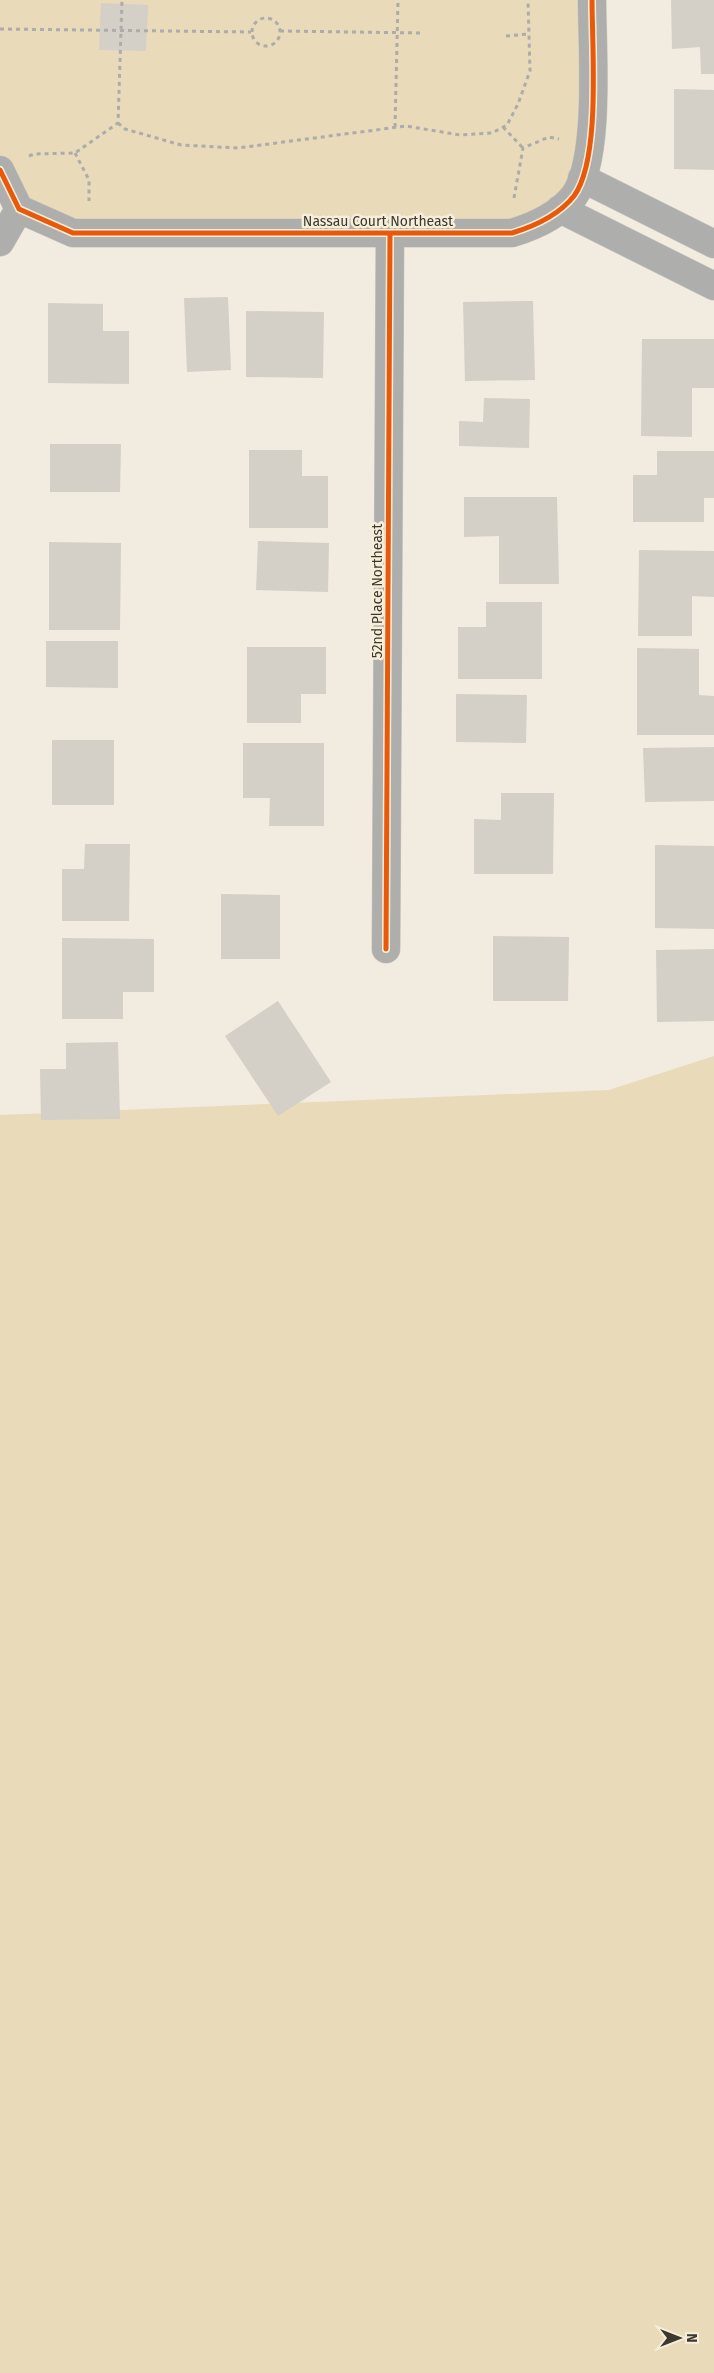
<svg xmlns="http://www.w3.org/2000/svg" width="714" height="2373" font-family="'Fira Sans',sans-serif">
<style>
.green{fill:#e9daba}
.building{fill:#d4d0c7}
.lines{fill:none;stroke-linecap:round;stroke-linejoin:round}
.street-casing{stroke:#cbc6be;stroke-width:29}
.path{stroke:#acaca9;stroke-width:3;stroke-dasharray:4 4;stroke-linecap:butt}
.street{stroke:#aeafac;stroke-width:28}
.cycleway-casing{stroke:#f7eeda;stroke-width:8}
.cycleway{stroke:#e8590c;stroke-width:5}
.labels{text-anchor:middle;stroke-width:5;stroke-linejoin:round;paint-order:stroke}
.street-label{font-size:14px;fill:#3c3830;stroke:#f7eeda}
</style>
<rect width="100%" height="100%" fill="#f1ebe0"/>
<path class="green" d="M 0,0 L 592,0 L 592,143 L 560,209 L 535,226 L 73,233 L 19,209 L 0,170 Z
M 714,1056 L 714,2373 L 0,2373 L 0,1115 L 609,1090 Z"/>
<path class="building" d="M 671,0 L 714,0 L 714,74 L 701,74 L 700,47 L 672,49 Z
M 101,3 L 148,5 L 146,51 L 99,50 Z
M 674,89 L 714,90 L 714,170 L 674,169 Z
M 228,297 L 231,370 L 187,372 L 184,298 Z
M 533,301 L 535,380 L 465,381 L 463,302 Z
M 48,303 L 103,304 L 103,331 L 129,331 L 129,384 L 48,383 Z
M 246,311 L 324,312 L 323,378 L 246,377 Z
M 642,339 L 714,339 L 714,388 L 692,388 L 692,437 L 641,436 Z
M 484,398 L 530,399 L 529,448 L 459,446 L 459,421 L 483,422 Z
M 50,444 L 121,444 L 120,492 L 50,492 Z
M 249,450 L 302,450 L 302,476 L 328,476 L 328,528 L 249,528 Z
M 657,451 L 714,451 L 714,498 L 704,498 L 704,522 L 633,522 L 633,475 L 657,475 Z
M 464,497 L 557,497 L 559,584 L 499,584 L 499,536 L 464,537 Z
M 258,541 L 329,543 L 328,592 L 256,590 Z
M 49,542 L 121,543 L 120,630 L 49,630 Z
M 639,550 L 714,551 L 714,597 L 692,596 L 692,636 L 638,636 Z
M 486,602 L 542,602 L 542,679 L 458,679 L 458,627 L 486,627 Z
M 46,641 L 118,641 L 118,688 L 46,687 Z
M 247,647 L 326,647 L 326,694 L 301,694 L 301,723 L 247,723 Z
M 637,648 L 699,649 L 699,695 L 714,696 L 714,735 L 637,735 Z
M 456,694 L 527,695 L 526,743 L 456,742 Z
M 52,740 L 114,740 L 114,805 L 52,805 Z
M 243,743 L 324,743 L 324,826 L 269,826 L 270,798 L 243,798 Z
M 714,747 L 714,801 L 645,802 L 643,748 Z
M 501,793 L 554,793 L 553,874 L 474,874 L 474,819 L 501,820 Z
M 85,844 L 130,844 L 129,921 L 62,921 L 62,869 L 84,869 Z
M 655,845 L 714,846 L 714,929 L 655,928 Z
M 221,894 L 280,895 L 280,959 L 221,959 Z
M 493,936 L 569,937 L 568,1001 L 493,1001 Z
M 62,938 L 154,939 L 154,992 L 123,992 L 123,1019 L 62,1019 Z
M 714,949 L 714,1021 L 657,1022 L 656,950 Z
M 278,1001 L 331,1082 L 278,1116 L 225,1036 Z
M 118,1042 L 120,1119 L 41,1120 L 40,1069 L 66,1069 L 66,1043 Z"/>
<g class="lines">
<defs>
<path id="street" d="M 0,170 L 19,209 L 73,233 L 512,233 C 535,226 559,215 574,196 C 601,159 592,48 592,0
M 582,178 L 714,244
M 560,209 L 714,286
M 0,242 L 19,209
M 386,949 L 390,233"/>
</defs>
<use href="#street" class="street-casing"/>
<path class="path" d="M252 32a14 14 0 1 1 28 0a14 14 0 1 1-28 0Z
M 0,29 L 251,32
M 280,31 L 423,33
M 506,36 L 529,34
M 118,123 L 125,129 L 181,145 L 238,148 L 406,126 L 460,135 L 492,133 L 507,125 L 518,104 L 530,71 L 528,0
M 395,127 L 398,0
M 503,127 L 523,148
M 75,153 L 89,180 L 89,201
M 29,156 L 34,154 L 75,153 L 118,123 L 122,0
M 514,198 L 523,148 L 549,137 L 559,139"/>
<use href="#street" class="street"/>
<defs>
<path id="cycleway" d="M 0,170 L 19,209 L 73,233 L 512,233 C 535,226 559,215 574,196 C 601,159 592,48 592,0
M 386,949 L 390,233"/>
</defs>
<use href="#cycleway" class="cycleway-casing"/>
<use href="#cycleway" class="cycleway"/>
</g>
<g class="labels">
<g class="street-label">
<text x="378" y="226">Nassau Court Northeast</text>
<text transform="translate(377 591) rotate(-90)" y="5">52nd Place Northeast</text>
</g>
</g>
<g transform="translate(679 2338) rotate(90)" stroke="#f7eeda" stroke-width="4" paint-order="stroke">
<path d="M0-4L9 19L0 12L-9 19Z" fill="#3c3830"/>
<text y="-8" font-size="14" font-weight="bold" text-anchor="middle" fill="#3c3830">N</text>
</g>
</svg>
